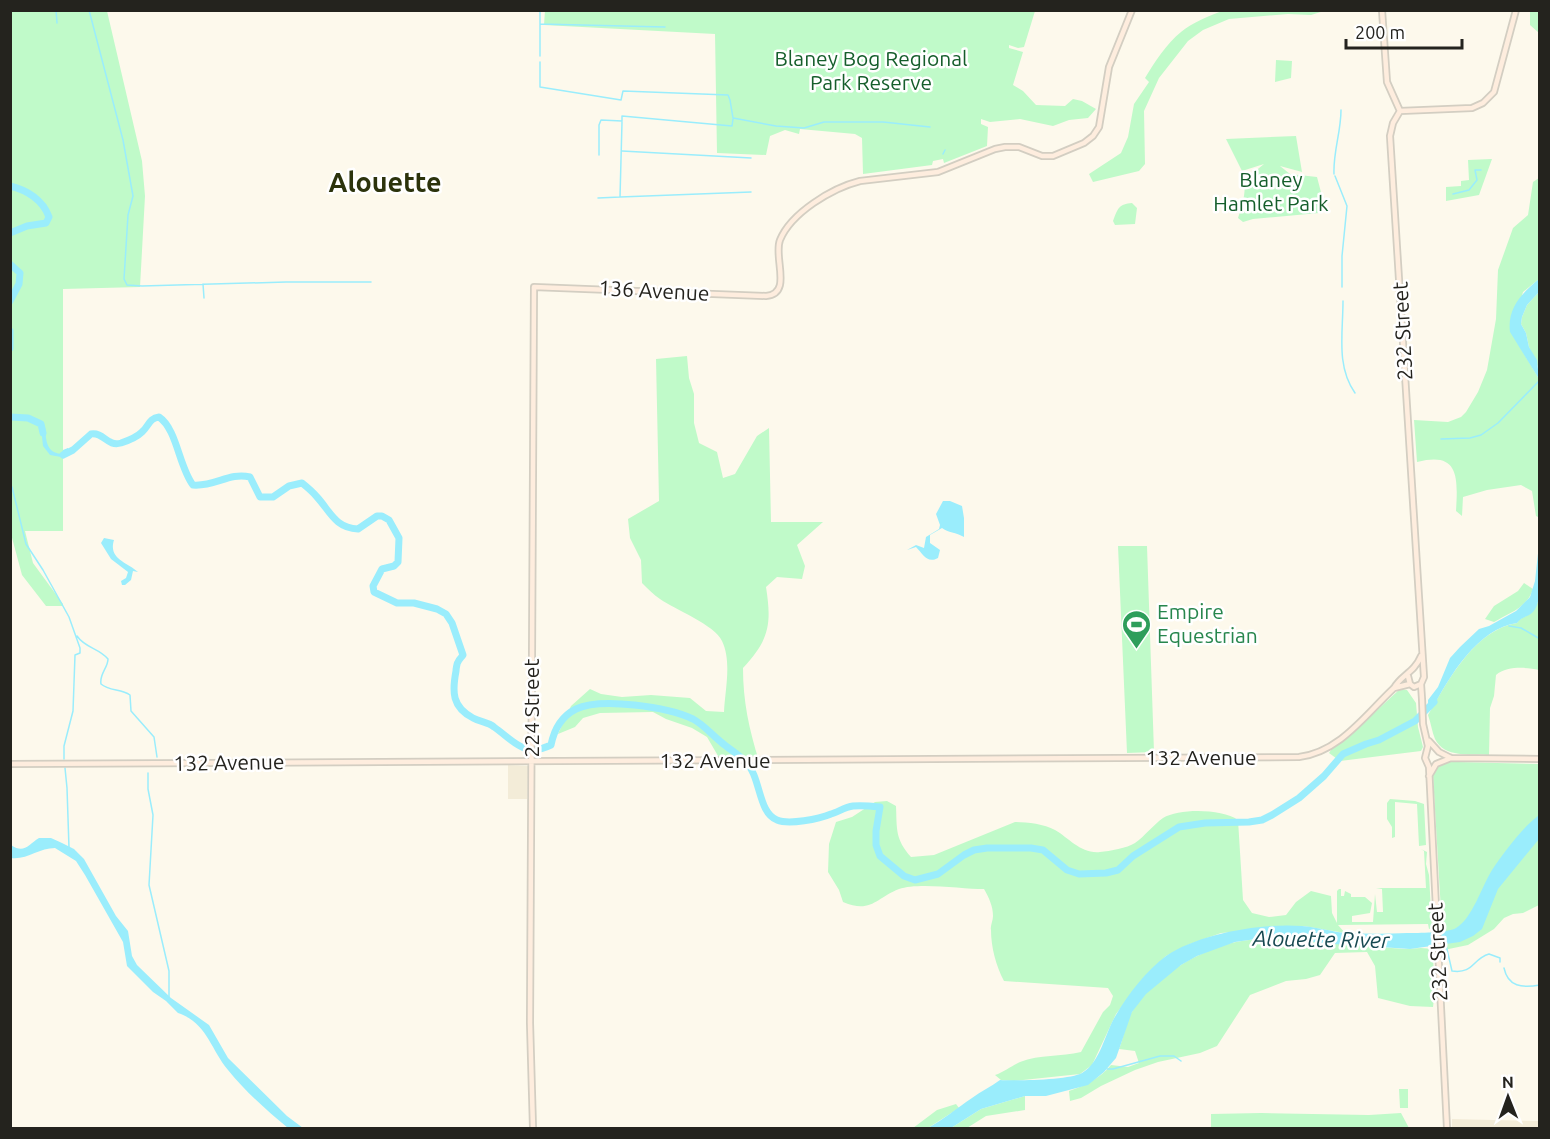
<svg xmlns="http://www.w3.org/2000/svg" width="1550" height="1139" font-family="Ubuntu,sans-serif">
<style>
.built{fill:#f3ecd8}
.green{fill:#c0fac9}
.water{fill:#9aedfc}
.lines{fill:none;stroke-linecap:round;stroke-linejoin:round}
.stream{stroke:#9aedfc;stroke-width:1.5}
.river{stroke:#9aedfc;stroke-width:7}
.secondary-casing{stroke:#d3cec2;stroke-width:8}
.secondary{stroke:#feedde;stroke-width:4.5}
.labels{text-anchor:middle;stroke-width:5;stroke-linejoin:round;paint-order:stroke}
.park-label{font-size:21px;fill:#155e2b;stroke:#fff}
.street-label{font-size:21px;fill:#24231e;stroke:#fff}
.leisure-label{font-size:21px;fill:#27864d;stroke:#fff;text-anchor:start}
.water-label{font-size:22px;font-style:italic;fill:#174951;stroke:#fff}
.district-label{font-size:27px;font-weight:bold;fill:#2c330c;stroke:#fff}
</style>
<rect width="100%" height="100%" fill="#fdf9ec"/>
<path class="built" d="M 508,765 L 528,766 L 527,799 L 508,799 Z
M 1452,1119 L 1539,1121 L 1539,1128 L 1452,1128 Z"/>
<path class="green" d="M 545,10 L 1035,11 L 1024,47 L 1018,48 L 1009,45 L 1009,48 L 1023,52 L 1013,85 L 1023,91 L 1036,105 L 1065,106 L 1073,99 L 1082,101 L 1096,109 L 1088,118 L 1069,120 L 1053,126 L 1020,119 L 990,122 L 981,119 L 981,124 L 988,127 L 987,146 L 944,163 L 943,159 L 933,161 L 932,165 L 863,174 L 862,138 L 855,134 L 800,129 L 799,134 L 785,130 L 770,136 L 766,155 L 717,153 L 715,34 L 544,25 Z
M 1225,10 L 1324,11 L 1311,15 L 1288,14 L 1229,19 L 1203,30 L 1188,41 L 1159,78 L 1144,111 L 1145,164 L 1139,171 L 1093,182 L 1089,174 L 1121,153 L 1128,137 L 1134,104 L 1149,82 L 1145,78 C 1154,63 1167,43 1181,32 C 1191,23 1211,15 1225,10 Z
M 10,11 L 107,11 L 142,161 L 145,196 L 140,287 L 63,289 L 63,531 L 25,531 L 33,563 L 63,604 L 63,606 L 46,606 L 22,575 L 11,534 Z
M 1530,11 L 1539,11 L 1539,33 L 1530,25 Z
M 1276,60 L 1292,61 L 1291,78 L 1275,82 Z
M 1296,136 L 1302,172 L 1280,166 L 1290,174 L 1317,177 L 1322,196 L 1319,213 L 1253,219 L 1243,222 L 1238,218 C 1243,203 1247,191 1243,174 L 1253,173 L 1264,164 L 1242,171 L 1226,139 Z
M 1492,159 L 1479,195 L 1446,201 L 1446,187 L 1461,186 L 1461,181 L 1469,180 L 1468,160 Z
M 1539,178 L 1539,279 L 1523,292 L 1511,332 L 1539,379 L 1540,514 L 1538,517 L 1536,516 L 1532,491 L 1521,485 L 1487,490 L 1463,497 L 1462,516 L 1456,511 C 1458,477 1459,451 1417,462 L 1414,420 L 1448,422 L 1461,417 L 1466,412 L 1478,392 L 1487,370 L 1496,319 L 1498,270 L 1513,228 L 1528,215 L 1533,182 Z
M 1132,203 L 1137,208 L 1135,224 L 1115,225 L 1113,221 C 1118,208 1119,204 1132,203 Z
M 1539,292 L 1539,369 L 1529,347 L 1526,333 L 1521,324 L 1522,317 L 1527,305 Z
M 687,356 L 689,378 L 694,394 L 694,423 L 699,443 L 717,452 L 723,478 L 735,474 L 757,436 L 769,428 L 771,522 L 823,522 L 797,545 L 805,566 L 802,579 L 777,577 L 766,587 C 772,625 769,640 743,668 C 743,701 749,729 759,761 L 721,761 L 707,737 L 692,728 L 666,719 L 653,712 L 600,713 L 583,718 L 575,727 L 558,734 L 571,706 L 590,689 L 601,694 L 622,697 L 651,695 L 690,698 L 706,711 L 724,712 C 725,690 732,662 722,641 C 715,625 674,609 660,599 C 654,595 648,589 642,583 L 641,560 L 630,538 L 628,519 L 659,501 L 656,359 Z
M 1118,546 L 1147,546 L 1154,752 L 1127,753 Z
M 1524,583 L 1533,589 C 1527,608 1509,613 1494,622 L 1485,619 L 1494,606 L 1518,591 Z
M 1539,600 L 1539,670 C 1526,667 1507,666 1496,675 L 1494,696 L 1490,708 L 1489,755 C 1471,754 1444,758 1435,739 C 1432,732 1431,723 1428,715 C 1448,681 1474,630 1517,623 L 1519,620 L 1532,612 Z
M 1400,689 L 1407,690 L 1416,703 L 1418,727 L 1423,747 L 1421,751 L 1340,761 L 1329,753 L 1331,750 L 1349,736 Z
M 1452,760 L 1458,762 L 1539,764 L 1539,905 L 1523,913 L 1513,914 L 1504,918 L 1494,929 L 1468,945 L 1439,951 L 1439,945 L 1443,945 L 1433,775 C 1436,765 1443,763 1452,760 Z
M 1390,799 L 1415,801 L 1424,804 L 1426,845 L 1419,846 L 1417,804 L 1395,802 L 1395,837 L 1392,838 L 1392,827 L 1387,819 L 1387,803 Z
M 887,801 L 896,806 C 897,829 895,839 911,857 L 934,855 L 1015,822 C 1027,822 1044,824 1055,830 C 1069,838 1081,854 1100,852 C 1110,851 1127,848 1135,843 C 1145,836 1153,825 1163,818 C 1180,808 1222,809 1238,820 L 1243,900 L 1252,913 L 1269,917 L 1286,915 L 1296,902 L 1311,891 L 1331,896 L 1332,913 L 1337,923 L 1337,891 L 1339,889 L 1341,889 L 1341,896 L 1344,896 L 1345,891 L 1351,894 L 1351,897 L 1365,897 L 1372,903 L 1370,913 L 1352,916 L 1352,922 L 1373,922 L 1375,894 L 1377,912 L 1383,912 L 1382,889 L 1376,888 L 1426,888 L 1424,851 L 1421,849 L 1427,852 L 1426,864 L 1429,875 L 1432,928 L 1429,929 L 1428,924 L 1338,925 L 1345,933 L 1304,926 L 1221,933 L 1190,944 L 1166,956 L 1145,976 L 1116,1014 L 1092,1065 L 1080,1074 L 1014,1081 L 1001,1080 L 995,1075 C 1004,1072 1011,1066 1020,1062 C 1040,1054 1061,1057 1081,1052 L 1103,1012 L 1110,1005 L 1113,996 L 1108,988 L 1004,981 C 996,966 991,947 991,930 C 990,926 993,921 993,916 C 993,906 989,898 984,889 C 963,889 918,882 899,889 C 876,898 871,914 843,902 L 839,890 L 828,872 L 829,844 L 836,822 L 852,817 L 875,802 Z
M 1296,938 C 1332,945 1369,946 1405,949 C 1415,949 1425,946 1433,951 C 1433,970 1436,988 1433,1007 L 1410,1006 L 1378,998 L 1375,966 L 1367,952 L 1335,953 L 1320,975 L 1306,979 L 1286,981 L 1250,995 L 1217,1046 L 1200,1053 L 1158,1062 L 1135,1070 L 1101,1086 L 1081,1098 L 1070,1101 L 1069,1091 C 1086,1085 1099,1079 1111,1065 L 1128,1067 L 1139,1063 L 1135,1051 L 1119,1049 C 1124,1037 1126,1021 1133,1010 C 1155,976 1197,951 1236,942 C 1255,938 1276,939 1296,938 Z
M 1399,1089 L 1408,1089 L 1408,1108 L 1400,1108 Z
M 1025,1096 L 1025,1110 L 986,1116 L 967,1128 L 951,1128 L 981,1109 Z
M 956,1104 L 959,1108 L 928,1128 L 913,1128 L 937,1110 Z
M 1261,1113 L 1369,1115 L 1401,1113 L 1409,1128 L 1211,1128 L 1211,1114 Z"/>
<path class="water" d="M 1539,279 L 1539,292 L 1527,305 L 1522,317 L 1521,324 L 1526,333 L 1529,347 L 1537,360 L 1539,379 L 1510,332 C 1507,308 1522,293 1539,279 Z
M 41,427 L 45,427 C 46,440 46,453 62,454 L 63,450 L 68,448 L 70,455 L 61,457 L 50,455 L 43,446 Z
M 943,501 L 950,501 L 962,506 L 964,518 L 964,537 C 956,532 948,533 942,528 L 930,535 L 930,543 L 940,550 L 938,558 C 927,564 923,554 916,547 L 907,550 L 916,545 L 924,548 L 926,537 L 939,529 L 940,525 L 936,514 Z
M 104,538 L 114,540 C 108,559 127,562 138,572 L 133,571 L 131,580 L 125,585 L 122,585 L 121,581 L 126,578 L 128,572 L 111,559 L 101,543 Z
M 1539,544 C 1540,559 1544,601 1533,612 C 1528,617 1521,617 1517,623 C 1477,629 1450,676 1432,709 L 1428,710 L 1428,700 L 1438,687 L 1450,658 L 1460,647 L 1479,629 L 1489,626 L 1516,611 L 1530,597 L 1535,581 Z
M 1539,815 L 1539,839 L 1498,889 L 1482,929 L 1473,936 L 1460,942 L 1410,949 L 1319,943 L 1296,938 L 1256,939 L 1235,942 L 1197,956 L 1181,965 L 1146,994 L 1132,1012 L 1116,1058 L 1104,1072 L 1088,1085 L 1046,1096 L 1025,1096 L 981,1109 L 951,1128 L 928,1128 C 944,1119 957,1108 972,1098 C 981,1091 991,1087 1000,1080 C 1016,1081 1070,1080 1082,1073 C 1101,1062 1105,1032 1116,1015 C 1128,994 1147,970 1166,956 C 1200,933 1262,923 1302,926 C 1318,927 1332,932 1347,933 C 1367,934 1387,934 1407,933 C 1418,933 1447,933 1456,928 C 1472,919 1482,886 1492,870 C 1505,851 1521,829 1539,815 Z
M 39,838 L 51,838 L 62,843 L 74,849 L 84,859 L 116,916 L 128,931 L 132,956 L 137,965 L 171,998 L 209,1025 L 228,1058 L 287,1116 L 303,1128 L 288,1128 C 267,1111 246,1092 228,1070 C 210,1048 207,1023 178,1013 L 166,1001 L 153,992 L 127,966 L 123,942 L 85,875 L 76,861 L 55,848 C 39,848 27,860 11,858 L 11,845 C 24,854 28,845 39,838 Z"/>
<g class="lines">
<path class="stream" d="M 56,10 L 57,23
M 89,10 L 123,140 L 133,196 L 128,215 L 124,279 L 127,285 L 142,286 L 286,282 L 371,282
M 540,10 L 540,56
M 540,24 L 665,27
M 540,62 L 540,87 L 621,100 L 623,91 L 728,95 L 730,100 L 733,118 L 776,126 L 804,128 L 824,122 L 883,122 L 930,127
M 622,151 L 751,158
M 943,154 L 945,150
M 599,155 L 599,125 L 601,120 L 622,121 L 622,116 L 732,126 L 733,119
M 1334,174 C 1333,152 1341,132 1341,110
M 1335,176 L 1347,206 L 1342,256 L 1342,287
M 1453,194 L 1469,190 L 1477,180 L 1475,170 L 1481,170
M 620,197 L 751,192
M 598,198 L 620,197 L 622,122
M 203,284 L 204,298
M 1343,301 C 1343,333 1336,366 1355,393
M 1441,439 L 1470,438 L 1481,435 L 1498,423 L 1540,380
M 12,487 L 26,544 L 43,570 L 69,617 L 80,648 L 80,653 L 75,655 L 73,711 L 64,746 L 64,759
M 1509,626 L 1521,628 L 1540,639
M 77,636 C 85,648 99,648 108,659 C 108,668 99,674 101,684 C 109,691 121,689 130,695 L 131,711 L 154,737 L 157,757
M 65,768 L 67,788 L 69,848
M 148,773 L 148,789 L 153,815 L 149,885 L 169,971 L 169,997
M 1446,945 L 1452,971 C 1474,974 1472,959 1489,954 L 1500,958 L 1500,962
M 1504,968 C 1508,987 1522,988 1540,985
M 1107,1069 L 1113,1069 L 1160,1056 L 1174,1056 L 1181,1061"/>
<path class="river" d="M 10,186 C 27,190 43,200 49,217 L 46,223 L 27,226 L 10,233
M 10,264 L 20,273 L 19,284 L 10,301
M 10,331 L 10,348
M 10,417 L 28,418 L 41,424 L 43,433
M 63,455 L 73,450 L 91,434 C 104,432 107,447 121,443 C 127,441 137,437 142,432 C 149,426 149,418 159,417 C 177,429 179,467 193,485 C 215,487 229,472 250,477 L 260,497 L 273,497 L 289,486 L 302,483 C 307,487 313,492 317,497 C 330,511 335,528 358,529 L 377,516 L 382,516 L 389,520 L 399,538 L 398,562 L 394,566 L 382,569 L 373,586 L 374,592 L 397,603 L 414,603 L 437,609 L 446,614 L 452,623 L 463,655 C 462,657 459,659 458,662 C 457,663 456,669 456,671 C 452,692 452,707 473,718 C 480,722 488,722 494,727 C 514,741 524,758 551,745 C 554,730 562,716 576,709 C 601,697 668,707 693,719 C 704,725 711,734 721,742 C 729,749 738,754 746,762 C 761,777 758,813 777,820 C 789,825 819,819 831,814 C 838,812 845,807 853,806 C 861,805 871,806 880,807 L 876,831 L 876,845 L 880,856 L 904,876 L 915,880 L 938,874 L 964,855 L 974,850 L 987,848 L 1031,848 L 1043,850 L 1067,870 L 1079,874 L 1106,873 L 1118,870 L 1133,856 L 1179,827 L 1205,823 L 1249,822 L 1262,820 L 1272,815 L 1299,798 L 1324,776 L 1343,754 L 1366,744 L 1379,740 L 1415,721 L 1434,702"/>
<defs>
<path id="secondary" d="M 1382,10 L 1387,82 L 1400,111
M 1400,111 L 1393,123 L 1390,136 L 1424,677 L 1421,684 L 1422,699 L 1423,724 L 1428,746 L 1425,758 L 1429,767 L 1447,1128
M 1400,111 L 1472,108 L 1483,103 L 1494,92 L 1516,10
M 1408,676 L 1410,684 L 1414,687 L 1421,684
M 1394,688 L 1410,684
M 1429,741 L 1439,752 L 1451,758 L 1540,759
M 10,764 L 1299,757 C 1340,752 1365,715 1394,688 C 1401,675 1414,673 1421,656
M 1429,776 L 1436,764 L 1451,758
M 533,1128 L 530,1023 L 534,287 L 766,296 C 793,294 773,257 780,240 C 791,213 832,188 860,181 L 938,172 L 995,149 L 1005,147 L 1019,147 L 1042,156 L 1053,156 L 1084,143 L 1093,136 L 1099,127 L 1109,67 L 1132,10"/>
</defs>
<use href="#secondary" class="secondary-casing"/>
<use href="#secondary" class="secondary"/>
</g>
<defs>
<symbol id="stadium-pin" viewBox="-11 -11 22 30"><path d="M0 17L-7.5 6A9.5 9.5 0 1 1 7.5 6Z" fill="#2e9e5b" stroke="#fff"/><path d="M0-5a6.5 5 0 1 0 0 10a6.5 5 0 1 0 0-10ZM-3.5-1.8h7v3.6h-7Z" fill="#fff"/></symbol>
</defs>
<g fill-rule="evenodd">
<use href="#stadium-pin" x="1120" y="608" width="33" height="45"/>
</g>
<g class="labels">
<g class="park-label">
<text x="871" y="66">Blaney Bog Regional<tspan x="871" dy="24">Park Reserve</tspan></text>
<text x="1271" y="187">Blaney<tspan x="1271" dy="24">Hamlet Park</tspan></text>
</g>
<g class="street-label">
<text transform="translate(654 291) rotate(3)" y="7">136 Avenue</text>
<text transform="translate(1403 331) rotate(-93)" y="7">232 Street</text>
<text transform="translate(532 708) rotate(-90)" y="7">224 Street</text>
<text x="1201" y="765">132 Avenue</text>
<text x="715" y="768">132 Avenue</text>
<text transform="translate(229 763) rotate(-1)" y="7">132 Avenue</text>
<text transform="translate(1438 952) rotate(-93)" y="7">232 Street</text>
</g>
<g class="leisure-label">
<text x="1157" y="619">Empire<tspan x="1157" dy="24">Equestrian</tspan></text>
</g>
<g class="water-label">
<text transform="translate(1321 939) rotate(1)" y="8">Alouette River</text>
</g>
<g class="district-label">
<text x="385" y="192">Alouette</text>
</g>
</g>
<rect width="1550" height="1139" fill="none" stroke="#24231e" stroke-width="24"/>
<g transform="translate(1508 1097) rotate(359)" stroke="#ffffff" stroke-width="4.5" paint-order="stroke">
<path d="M0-4.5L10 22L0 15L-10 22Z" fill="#24231e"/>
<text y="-9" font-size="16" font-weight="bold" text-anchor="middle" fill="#24231e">N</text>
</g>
<path d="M1346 39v9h116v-9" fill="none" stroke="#24231e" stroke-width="3"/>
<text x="1355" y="39" font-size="18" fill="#24231e" stroke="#ffffff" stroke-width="4.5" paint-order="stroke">200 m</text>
</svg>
